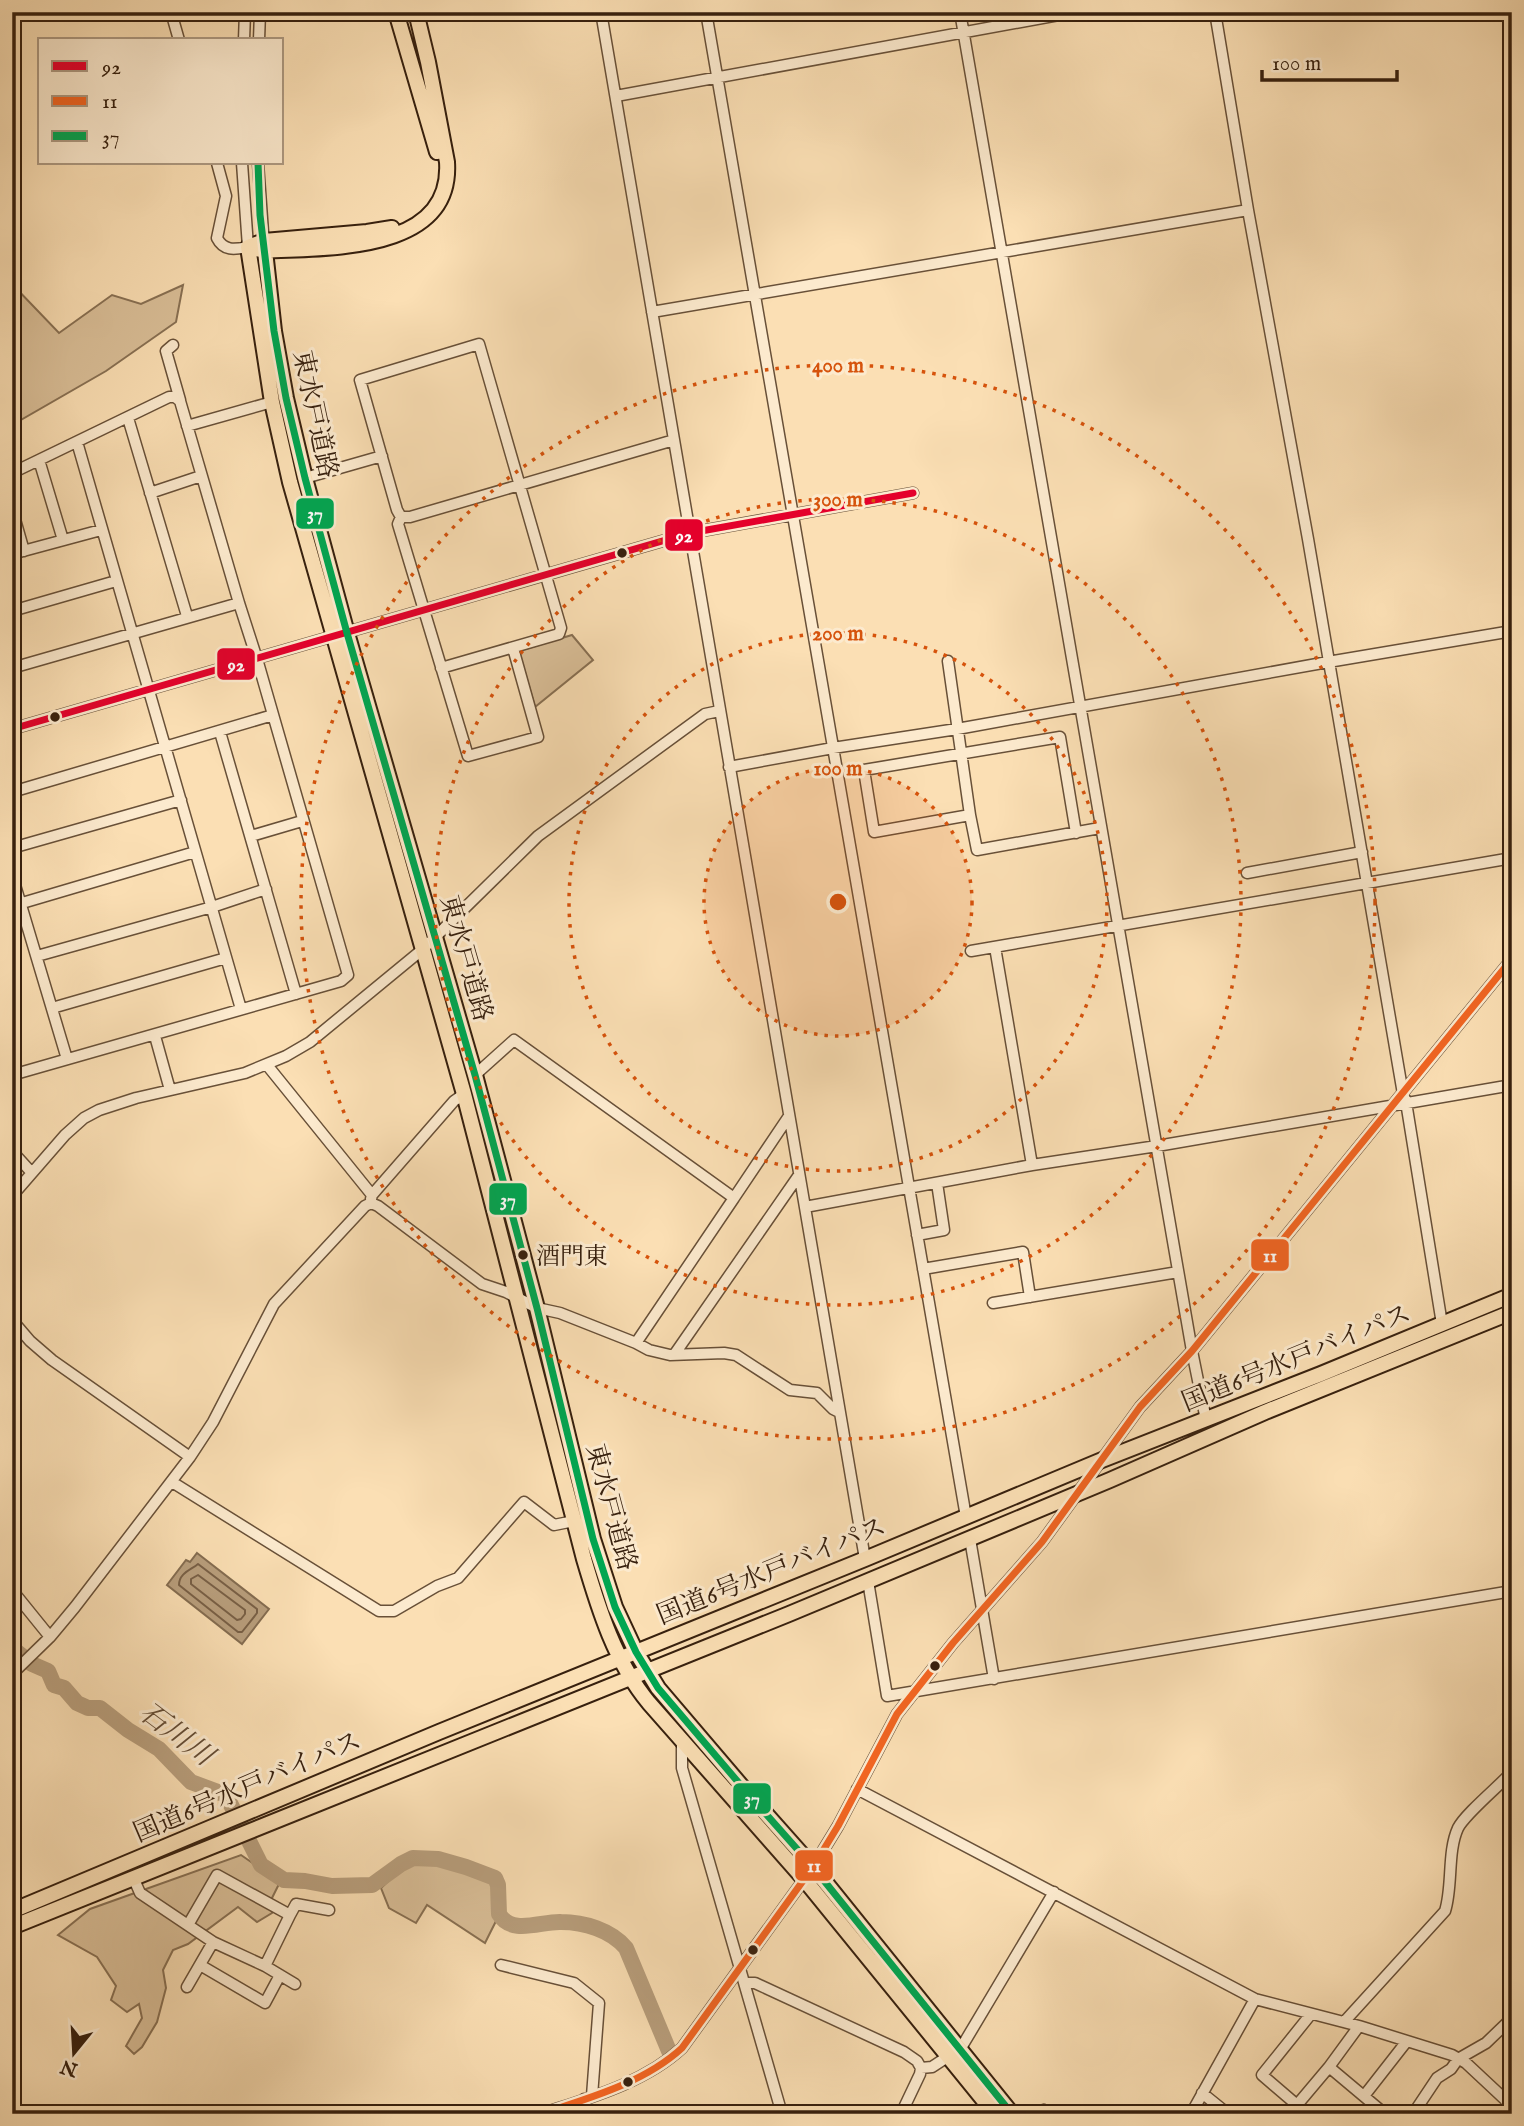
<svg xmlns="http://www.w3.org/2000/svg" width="1524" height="2126" font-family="'IM FELL English','Noto Serif JP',serif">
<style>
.green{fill:#dabf98;stroke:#887053;stroke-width:2}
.water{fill:#b89e7c;stroke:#846c50;stroke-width:2}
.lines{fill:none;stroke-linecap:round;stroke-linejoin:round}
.shore{stroke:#785f45;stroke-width:2}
.river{stroke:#b89e7c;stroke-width:16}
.minor-casing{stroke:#685038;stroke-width:13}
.highway-casing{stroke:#37200e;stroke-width:18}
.minor{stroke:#fceace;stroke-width:10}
.highway{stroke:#fbdfb4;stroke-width:14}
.bus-1-casing{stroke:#fceace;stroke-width:12}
.bus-2-casing{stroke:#fceace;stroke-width:12}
.bus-3-casing{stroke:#fceace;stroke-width:12}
.bus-1{stroke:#e4002b;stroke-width:7}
.bus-2{stroke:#f26522;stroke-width:7}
.bus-3{stroke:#00a651;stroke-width:7}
.ring{fill:none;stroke:#d6530c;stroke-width:3.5;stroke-dasharray:3.5 7}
.bus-dot{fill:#37200e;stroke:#fceace;stroke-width:2.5}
.labels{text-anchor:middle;stroke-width:6;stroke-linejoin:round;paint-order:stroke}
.bus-label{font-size:24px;fill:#37200e;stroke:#fceace;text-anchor:start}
.street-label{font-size:26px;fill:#37200e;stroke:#fceace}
.water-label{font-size:28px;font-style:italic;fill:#644c34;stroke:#fceace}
.centre{fill:#d6530c;stroke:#fceace;stroke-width:3.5}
.ring-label{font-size:21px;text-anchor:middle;font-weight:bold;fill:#d6530c;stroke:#fceace;stroke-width:6;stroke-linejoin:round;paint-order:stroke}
.line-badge{stroke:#fceace;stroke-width:2.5}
.badge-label{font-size:19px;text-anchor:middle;font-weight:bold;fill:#fff}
</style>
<rect width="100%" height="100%" fill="#fbdfb4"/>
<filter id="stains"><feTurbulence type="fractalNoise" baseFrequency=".00286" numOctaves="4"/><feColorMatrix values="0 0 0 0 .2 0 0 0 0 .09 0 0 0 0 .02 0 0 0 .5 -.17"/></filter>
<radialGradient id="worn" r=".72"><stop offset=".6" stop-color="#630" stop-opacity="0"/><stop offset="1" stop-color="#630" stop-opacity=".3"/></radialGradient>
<path class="green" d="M 12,284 L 59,333 L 112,295 L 141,304 L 183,285 L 176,322 L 106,371 L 12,425 Z
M 572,635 L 593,660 L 535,707 L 520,655 L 522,650 Z
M 241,1855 L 280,1882 L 271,1900 L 272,1913 L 257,1922 L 238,1907 L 188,1944 L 173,1950 L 163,1970 L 166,1988 L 157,2022 L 142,2047 L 134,2054 L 126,2046 L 142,2018 L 139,2004 L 127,2012 L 111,2000 L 116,1986 L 97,1957 L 58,1935 L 90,1909 Z
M 416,1861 C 441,1861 477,1868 495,1886 L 495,1910 L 497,1919 L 485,1943 L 427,1905 L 416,1923 L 389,1908 L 381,1888 L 399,1871 Z"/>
<path class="water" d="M 197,1553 L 269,1609 L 242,1644 L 167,1585 L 186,1560 L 190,1562 Z"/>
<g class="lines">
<path class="shore" d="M 198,1564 L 257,1609 L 257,1613 L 242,1632 L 238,1632 L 179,1585 C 179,1573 191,1570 198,1564 Z
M 198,1575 L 245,1610 L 245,1614 L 241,1619 L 237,1620 L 191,1584 L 191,1579 Z"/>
<path class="river" d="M 12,1648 L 32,1664 L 48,1671 L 54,1685 L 64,1688 L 77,1703 L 88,1708 L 100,1708 L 128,1730 L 159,1749 L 191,1782 L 226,1795 L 261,1865 L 284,1880 L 305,1881 L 332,1886 L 372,1885 L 401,1864 L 413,1858 L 438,1859 L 466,1867 L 495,1878 L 498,1885 L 499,1914 C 512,1936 541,1921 561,1922 C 584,1922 611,1930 626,1948 L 669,2051"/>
<defs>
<path id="minor" d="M 171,12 L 179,40
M 601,12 L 865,1559
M 706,12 L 966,1517
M 960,12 C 1036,459 1116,904 1192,1351 L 1206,1420
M 1215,12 L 1248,210 L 1308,539 L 1403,1094 L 1406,1102 L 1442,1324
M 244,40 L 245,12
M 259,40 L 260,12
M 616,96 L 1075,12
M 217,163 L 226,196 L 217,238 C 224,252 236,249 248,247 L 242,163
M 258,163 L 264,246
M 652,312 L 1248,210
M 173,345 L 166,351 L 180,400
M 128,418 L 187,616
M 187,426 L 272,402
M 77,442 L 241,1009
M 39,460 L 63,540
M 12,473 L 169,397 L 175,397 L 180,401 L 239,603 L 257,659 L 348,975 L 341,981 L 12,1075
M 305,478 L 382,456
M 150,493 L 201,476
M 12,509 L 24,551
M 401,517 L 398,524 L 468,756 L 538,737 L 513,648
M 12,554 L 101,530
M 12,611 L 116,581
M 948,661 L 970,815 L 977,850 L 1100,828
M 12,668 L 239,603
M 441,668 L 559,634 L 561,628 L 479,344 L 360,380 L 397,510 L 401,517 L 410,517 L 674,440
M 12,729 L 690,533 L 913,493
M 220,732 L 296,994
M 729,767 L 833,748 L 957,729 L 1328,662 L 1512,631
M 12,792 L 273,715
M 970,815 L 874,832 L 864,770 L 1060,737 L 1076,833
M 251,836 L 302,821
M 12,848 L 181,800
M 1247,873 L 1362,852
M 12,875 L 67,1059
M 12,906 L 195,852
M 995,947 L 1032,1165
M 971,951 L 1512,858
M 37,956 L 212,907 L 266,889
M 52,1008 L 226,958
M 155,1036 L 170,1090
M 267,1065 L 372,1195
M 475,1075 L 514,1040 L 734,1198 L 789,1116
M 12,1151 L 32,1173
M 12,1196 L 65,1135 L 84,1118 L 99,1110 L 136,1098 L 245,1073 L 286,1056 L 310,1042 L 423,949 L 538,836 L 705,714 L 719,711
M 371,1199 L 372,1195 L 454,1101 L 464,1094
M 805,1207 L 1032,1165 L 1157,1146 L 1512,1085
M 917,1235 L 944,1230 L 937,1183
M 923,1269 L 1023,1252 L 1030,1297
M 993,1303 L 1178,1272
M 12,1320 L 30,1341 L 52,1360 L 190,1457
M 636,1343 L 649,1350 L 670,1355 L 724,1353 L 736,1355 L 790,1390 L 817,1393 L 833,1409 L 839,1412
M 674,1355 L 799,1175
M 172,1482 L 379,1611 L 394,1611 L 437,1586 L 458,1578 L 524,1502 L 554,1525 L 574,1521
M 970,1539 L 994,1679
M 868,1581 L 887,1696 L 1512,1591
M 12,1590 L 50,1637
M 12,1674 L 50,1637 L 75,1607 L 190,1457 L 213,1422 L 274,1304 L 365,1206 L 371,1203 L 378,1206 L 482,1284 L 506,1292 L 537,1308 L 560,1313 L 636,1343 L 734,1198
M 682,1743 L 682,1768 L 782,2114
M 857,1789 L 1255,1999 L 1359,2026 L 1452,2055 L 1466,2063 L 1512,2106
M 133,1877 L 140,1893 L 213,1942 L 265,1966 L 295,1984
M 290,1915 L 296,1904 L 329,1910
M 188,1925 L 217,1875 L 290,1915 L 265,1966
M 200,1965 L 265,2003 L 280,1975
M 501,1965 L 574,1983 L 599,2003 L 592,2096
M 745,1983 L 755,1983 L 904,2052 L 917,2061 L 921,2068 L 920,2074 L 901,2114
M 187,1987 L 213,1942
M 1311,2014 L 1262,2075 L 1297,2105 L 1329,2067 L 1359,2026
M 1344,2022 L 1445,1911 C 1453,1886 1447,1852 1458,1828 C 1465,1814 1499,1786 1512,1772
M 1329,2067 L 1385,2114
M 921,2068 L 932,2067 L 961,2048 L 1054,1892
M 1202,2093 L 1228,2114
M 1364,2096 L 1407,2041
M 541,2114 C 589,2098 644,2083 682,2048 L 813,1867 L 838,1826 L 897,1714 L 953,1643 L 1042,1542 L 1140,1407 L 1192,1351 L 1512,959
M 584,2114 L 584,2099
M 1041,2114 L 1044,2110 L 1052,2114
M 1191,2114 L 1255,1999
M 1413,2114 L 1437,2078 L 1451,2069 L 1458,2059 L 1486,2043 L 1512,2018
M 1498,2114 L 1509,2103"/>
<path id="highway" d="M 396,12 L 437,152
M 248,247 L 272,402 L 290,482 L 464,1094 L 584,1559 C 599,1610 615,1662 649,1703 L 804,1879 L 995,2114
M 248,247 L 264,241 L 367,232 L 392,228
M 256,249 L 265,251 C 325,247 453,254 447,162 L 428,62 L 416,12
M 265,251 L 274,331 L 286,398 L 305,478 L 347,633 L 475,1075 L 537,1308 L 593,1539 L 615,1607 L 636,1652 L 658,1688 L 750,1796 L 813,1867 L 1012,2114
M 12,1911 L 439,1732 L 865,1559 L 1102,1460 L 1321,1374 L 1512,1295
M 12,1927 L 789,1614 L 1110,1480 L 1265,1412 L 1512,1312"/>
</defs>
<use href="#minor" class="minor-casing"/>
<use href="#highway" class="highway-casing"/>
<use href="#minor" class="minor"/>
<use href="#highway" class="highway"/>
<defs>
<path id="bus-1" d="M 12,729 L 690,533 L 913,493"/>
<path id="bus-2" d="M 541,2114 C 589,2098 644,2083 682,2048 L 813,1867 L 838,1826 L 897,1714 L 953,1643 L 1042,1542 L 1140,1407 L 1192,1351 L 1512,959"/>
<path id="bus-3" d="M 258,163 L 260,215 L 274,331 L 286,398 L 305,478 L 347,633 L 475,1075 L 537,1308 L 593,1539 L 615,1607 L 636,1652 L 658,1688 L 750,1796 L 813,1867 L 1012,2114"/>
</defs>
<use href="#bus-1" class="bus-1-casing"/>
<use href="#bus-2" class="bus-2-casing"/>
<use href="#bus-3" class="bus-3-casing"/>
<use href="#bus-1" class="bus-1"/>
<use href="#bus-2" class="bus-2"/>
<use href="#bus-3" class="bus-3"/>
</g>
<circle cx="838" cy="902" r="134" fill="#d6530c" fill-opacity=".12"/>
<g class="ring">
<circle cx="838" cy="902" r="134"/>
<circle cx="838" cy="902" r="269"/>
<circle cx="838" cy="902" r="403"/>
<circle cx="838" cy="902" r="537"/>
</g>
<g class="bus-dot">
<circle cx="622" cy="553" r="6"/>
<circle cx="55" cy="717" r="6"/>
<circle cx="523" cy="1255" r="6"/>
<circle cx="935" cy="1666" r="6"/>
<circle cx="753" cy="1950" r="6"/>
<circle cx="628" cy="2082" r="6"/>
</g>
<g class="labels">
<g class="bus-label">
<text x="536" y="1264">酒門東</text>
</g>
<g class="street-label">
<text transform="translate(316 414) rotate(78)" y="9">東水戸道路</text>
<text transform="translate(467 958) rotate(74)" y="9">東水戸道路</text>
<text transform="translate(1296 1357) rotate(-22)" y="9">国道6号水戸バイパス</text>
<text transform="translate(612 1507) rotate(75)" y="9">東水戸道路</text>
<text transform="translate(771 1570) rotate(-22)" y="9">国道6号水戸バイパス</text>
<text transform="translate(247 1786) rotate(-23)" y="9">国道6号水戸バイパス</text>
</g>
<g class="water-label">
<text transform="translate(177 1733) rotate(37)" y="10">石川川</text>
</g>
</g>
<circle cx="838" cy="902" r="10" class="centre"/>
<g class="ring-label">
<text x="838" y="372">400 m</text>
<text x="838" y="506">300 m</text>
<text x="838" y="640">200 m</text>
<text x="838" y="775">100 m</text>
</g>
<g class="line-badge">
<rect x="295" y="497" width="40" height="33" rx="7" fill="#00a651"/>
<rect x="664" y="518" width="40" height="34" rx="7" fill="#e4002b"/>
<rect x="216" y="647" width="40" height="34" rx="7" fill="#e4002b"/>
<rect x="488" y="1182" width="40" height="34" rx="7" fill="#00a651"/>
<rect x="1250" y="1238" width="40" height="34" rx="7" fill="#f26522"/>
<rect x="732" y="1782" width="40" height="33" rx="7" fill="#00a651"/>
<rect x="794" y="1849" width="40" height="33" rx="7" fill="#f26522"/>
</g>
<g class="badge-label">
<text x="315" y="520">37</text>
<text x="684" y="542">92</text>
<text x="236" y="671">92</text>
<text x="508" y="1206">37</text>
<text x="1270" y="1262">11</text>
<text x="752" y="1805">37</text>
<text x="814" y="1872">11</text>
</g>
<rect width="1524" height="2126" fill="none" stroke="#fbdfb4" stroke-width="42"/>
<rect x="14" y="14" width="1496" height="2098" fill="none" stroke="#37200e" stroke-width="3.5"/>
<rect x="21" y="21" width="1482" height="2084" fill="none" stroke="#37200e" stroke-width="2"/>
<rect x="38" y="38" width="245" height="126" fill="#fceace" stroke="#ad9981" stroke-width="2"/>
<rect x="52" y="61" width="35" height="10" fill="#e4002b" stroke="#ad9981" stroke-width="2"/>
<text x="102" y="74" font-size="21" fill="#37200e">92</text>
<rect x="52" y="96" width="35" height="10" fill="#f26522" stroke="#ad9981" stroke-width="2"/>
<text x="102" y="108" font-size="21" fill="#37200e">11</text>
<rect x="52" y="131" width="35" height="10" fill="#00a651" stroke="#ad9981" stroke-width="2"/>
<text x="102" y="144" font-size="21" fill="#37200e">37</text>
<g transform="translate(74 2053) rotate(198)" stroke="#fceace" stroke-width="5" paint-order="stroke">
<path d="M0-5L12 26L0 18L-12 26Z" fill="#37200e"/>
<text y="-10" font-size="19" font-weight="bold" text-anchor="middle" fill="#37200e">N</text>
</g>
<path d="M1262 70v10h135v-10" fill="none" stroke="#37200e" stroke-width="3.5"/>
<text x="1272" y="70" font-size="21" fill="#37200e" stroke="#fceace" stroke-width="5" paint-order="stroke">100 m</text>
<rect width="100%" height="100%" filter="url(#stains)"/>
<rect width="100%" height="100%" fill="url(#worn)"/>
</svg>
